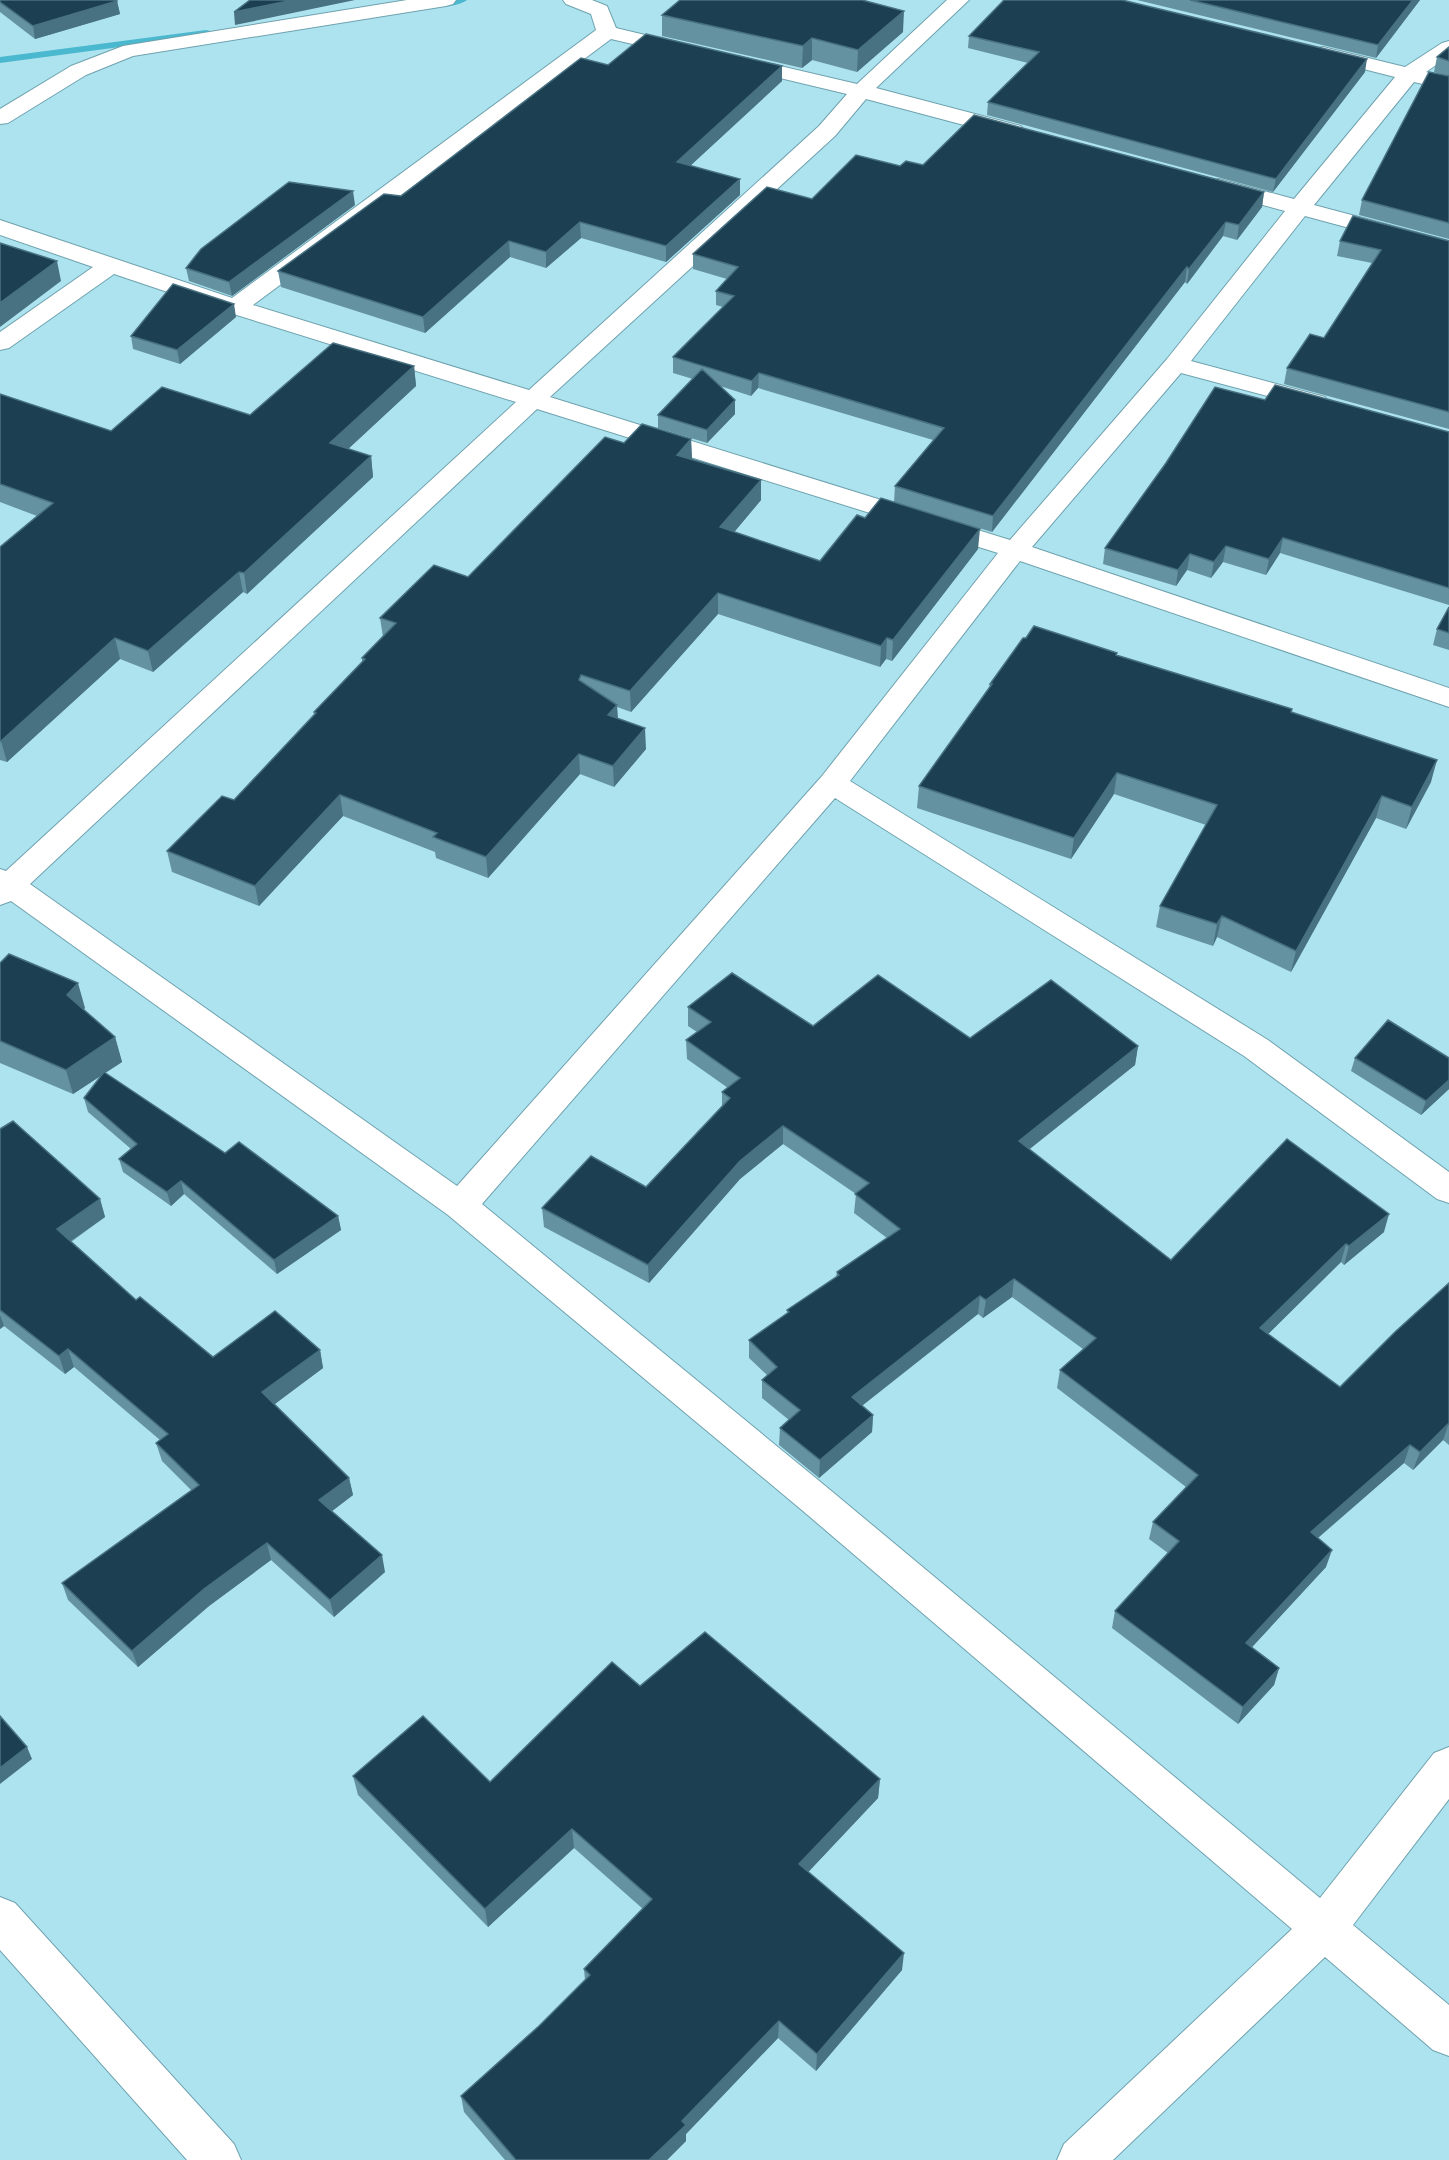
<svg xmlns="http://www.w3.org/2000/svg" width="1449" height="2160" font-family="Georgia,serif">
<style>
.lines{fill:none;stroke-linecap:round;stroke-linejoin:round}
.stream{fill:#4ab8ce;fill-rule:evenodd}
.street-casing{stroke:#6ea2ae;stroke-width:2}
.street{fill:#fff;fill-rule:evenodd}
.wall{fill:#6492a0}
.shaded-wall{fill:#487181}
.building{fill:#1c4052;stroke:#487181;stroke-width:1.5}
</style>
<rect width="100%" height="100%" fill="#ade3ef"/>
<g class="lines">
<path class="stream" d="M 438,0 L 467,0 C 459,6 435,10 427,4 Z
M 206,30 L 210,31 L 210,35 L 0,63 L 0,57 Z"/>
<defs>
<path id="street" d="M 407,0 L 456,0 L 453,4 L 446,6 L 133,56 L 86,75 L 8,123 L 0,124 L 0,109 L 71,66 L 123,46 Z
M 563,0 L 592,0 L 607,6 L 616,28 L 691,46 L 694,50 L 691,54 L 684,56 L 611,39 L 253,305 L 529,390 L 819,126 L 847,94 L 730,66 L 727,62 L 730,58 L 737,56 L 857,84 L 947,0 L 969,0 L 876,88 L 1021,126 L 1024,131 L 1021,136 L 1013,138 L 866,99 L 835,136 L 550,397 L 1010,540 L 1167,359 L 1285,211 L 1211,191 L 1208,186 L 1211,181 L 1219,179 L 1294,199 L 1395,77 L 1316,57 L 1313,53 L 1316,49 L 1323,47 L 1405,67 L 1442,43 L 1449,41 L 1449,56 L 1426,72 L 1449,78 L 1449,90 L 1414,82 L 1314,205 L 1449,241 L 1449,255 L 1305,216 L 1191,361 L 1325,397 L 1328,402 L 1325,407 L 1316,409 L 1181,373 L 1032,547 L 1449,688 L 1449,707 L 1020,561 L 850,781 L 1268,1040 L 1449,1172 L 1449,1203 L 1437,1199 L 1244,1056 L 835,798 L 482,1204 L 829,1489 L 1320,1898 L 1434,1753 L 1449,1747 L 1449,1799 L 1353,1925 L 1449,2005 L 1449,2056 L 1433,2050 L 1325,1957 L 1113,2160 L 1057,2160 L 1064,2144 L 1292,1929 L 803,1511 L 448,1215 L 11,901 L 0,905 L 0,869 L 6,871 L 516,402 L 227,312 L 114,274 L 9,348 L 0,350 L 0,332 L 93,267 L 0,235 L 0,220 L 232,298 L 596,30 L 591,14 L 566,4 ZM 537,409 L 998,553 L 822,776 L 457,1186 L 30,884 Z
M 0,1897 L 15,1903 L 234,2144 L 241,2160 L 187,2160 L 0,1950 Z"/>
</defs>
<use href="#street" class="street-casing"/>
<use href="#street" class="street"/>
</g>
<path class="wall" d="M 0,0 L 117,1 L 120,14 L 35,39 L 0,12 Z
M 1137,0 L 1420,0 L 1376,58 Z
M 662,15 L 903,32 L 857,72 L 812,60 L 802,68 L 662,36 Z
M 969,36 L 1365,72 L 1273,192 L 987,115 L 988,102 L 1028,63 L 968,48 Z
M 1449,47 L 1449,76 L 1434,72 L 1437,57 Z
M 608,65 L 782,66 L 782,81 L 690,166 L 740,195 L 666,262 L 581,238 L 546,268 L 510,257 L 425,333 L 281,287 L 278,271 L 401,196 Z
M 1449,76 L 1449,239 L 1359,215 L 1362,200 Z
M 923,165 L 1264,192 L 1262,207 L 1237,240 L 1223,236 L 1187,284 L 1185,282 L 992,532 L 894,502 L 895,486 L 933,440 L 758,388 L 751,396 L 720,386 L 735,400 L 735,414 L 707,443 L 658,428 L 658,415 L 693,379 L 673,373 L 673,357 L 723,307 L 716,305 L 716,291 L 727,279 L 693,269 L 693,254 L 812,199 L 900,166 Z
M 355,205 L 232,296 L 189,281 L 186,268 Z
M 1340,241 L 1449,241 L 1449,429 L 1284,384 L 1287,368 L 1324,338 L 1372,263 L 1337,256 Z
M 236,317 L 180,364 L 133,349 L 131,336 Z
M 414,366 L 416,386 L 348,449 L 371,456 L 373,477 L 247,594 L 243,592 L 153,672 L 120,659 L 7,762 L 0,760 L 0,547 L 37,516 L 0,502 L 0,394 L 111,431 L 250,415 Z
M 1265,400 L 1449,432 L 1449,605 L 1280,553 L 1266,575 L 1223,562 L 1211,578 L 1187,570 L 1176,586 L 1103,564 L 1105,548 Z
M 691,439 L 692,459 L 761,480 L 761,500 L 734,532 L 820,561 L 978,549 L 892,661 L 886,659 L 880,667 L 718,614 L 631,712 L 617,707 L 618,718 L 646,749 L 614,787 L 580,774 L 488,878 L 436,858 L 435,852 L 343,816 L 259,906 L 172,872 L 167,851 L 234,800 L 314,714 L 314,712 L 362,662 L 362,658 L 383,637 L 380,618 L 468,577 L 624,443 Z
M 1449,607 L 1449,650 L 1433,645 L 1437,629 Z
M 1117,653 L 1116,655 L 1292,709 L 1291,712 L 1431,782 L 1406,829 L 1376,818 L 1291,972 L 1217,937 L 1213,946 L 1156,927 L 1160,906 L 1206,825 L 1114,794 L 1071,859 L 917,808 L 919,786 L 989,688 L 990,684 Z
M 0,963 L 85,1008 L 83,1010 L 115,1037 L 122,1062 L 105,1073 L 225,1153 L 338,1216 L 341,1230 L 277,1274 L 184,1194 L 171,1206 L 123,1172 L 119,1159 L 131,1149 L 88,1112 L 84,1098 L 102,1075 L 73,1094 L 0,1063 Z
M 688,1007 L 813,1026 L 970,1038 L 1138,1046 L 1135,1065 L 1029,1149 L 1171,1260 L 1384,1232 L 1344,1265 L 1341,1262 L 1268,1334 L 1340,1387 L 1449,1283 L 1449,1445 L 1443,1440 L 1413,1470 L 1404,1463 L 1318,1538 L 1326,1567 L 1252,1647 L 1279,1668 L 1274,1685 L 1238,1724 L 1112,1628 L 1115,1611 L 1168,1553 L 1149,1539 L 1153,1522 L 1186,1487 L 1057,1388 L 1060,1370 L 1083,1349 L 1012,1297 L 983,1318 L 978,1314 L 862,1406 L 873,1415 L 872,1432 L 819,1478 L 779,1445 L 780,1428 L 789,1420 L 762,1398 L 762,1380 L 767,1375 L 749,1358 L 749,1340 L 787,1313 L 787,1310 L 836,1277 L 837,1272 L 887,1238 L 854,1213 L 856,1194 L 783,1144 L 740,1179 L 649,1283 L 544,1227 L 542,1208 L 646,1187 L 722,1106 L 722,1092 L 728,1088 L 687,1059 L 686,1040 L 697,1032 L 688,1026 Z
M 1355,1058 L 1449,1058 L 1449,1089 L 1421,1115 L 1351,1071 Z
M 0,1129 L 100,1199 L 105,1217 L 71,1242 L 136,1300 L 213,1357 L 320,1350 L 323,1368 L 274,1404 L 349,1478 L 353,1495 L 332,1511 L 385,1572 L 334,1617 L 271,1560 L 209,1606 L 138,1667 L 68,1600 L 62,1583 L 191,1490 L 162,1461 L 156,1443 L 160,1440 L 74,1367 L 65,1374 L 4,1326 L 0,1329 Z
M 640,1686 L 880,1779 L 878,1798 L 808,1872 L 902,1970 L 816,2071 L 778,2038 L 686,2134 L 686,2141 L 667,2160 L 505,2160 L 464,2112 L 461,2096 L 539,2026 L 585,1980 L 584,1969 L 643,1909 L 574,1848 L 488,1927 L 358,1795 L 353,1776 L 490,1782 Z"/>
<path class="shaded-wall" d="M 293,0 L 355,0 L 235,25 L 234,12 Z
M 1413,0 L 1420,0 L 1376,58 L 1378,45 Z
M 117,1 L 120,14 L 35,39 L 33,26 Z
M 904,11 L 903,32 L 857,72 L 858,50 Z
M 812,38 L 812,60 L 802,68 L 803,46 Z
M 1367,59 L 1365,72 L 1273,192 L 1276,179 Z
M 782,66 L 782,81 L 677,178 L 677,162 Z
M 740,179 L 740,195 L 666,262 L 666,246 Z
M 353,191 L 355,205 L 232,296 L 229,282 Z
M 1264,192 L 1262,207 L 1237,240 L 1239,225 Z
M 580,222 L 581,238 L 546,268 L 546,252 Z
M 1226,222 L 1223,236 L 1187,284 L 1189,269 Z
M 509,241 L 510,257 L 425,333 L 423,317 Z
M 57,261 L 61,281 L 0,327 L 0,303 Z
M 1187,267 L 1185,282 L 992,532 L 993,516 Z
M 234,304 L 236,317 L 180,364 L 177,350 Z
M 414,366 L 416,386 L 332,464 L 330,443 Z
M 759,373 L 758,388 L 751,396 L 752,381 Z
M 735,400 L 735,414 L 707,443 L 707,430 Z
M 691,439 L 692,460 L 677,455 Z
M 371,456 L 373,477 L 247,594 L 244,573 Z
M 761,480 L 761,500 L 721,548 L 720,527 Z
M 980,529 L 978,549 L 892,661 L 893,640 Z
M 1283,538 L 1280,553 L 1266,575 L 1269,559 Z
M 1226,546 L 1223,562 L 1211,578 L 1214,562 Z
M 1190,554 L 1187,570 L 1176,586 L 1178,570 Z
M 239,572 L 243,592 L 153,672 L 148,651 Z
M 718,593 L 718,614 L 631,712 L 630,691 Z
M 115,638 L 120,659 L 7,762 L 1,741 Z
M 887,638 L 886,659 L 880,667 L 881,646 Z
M 617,705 L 618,726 L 608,715 Z
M 645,728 L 646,749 L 614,787 L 613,766 Z
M 579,754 L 580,774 L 488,878 L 486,857 Z
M 1437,760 L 1431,782 L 1406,829 L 1412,807 Z
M 1117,773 L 1114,794 L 1071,859 L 1074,838 Z
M 340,795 L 343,816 L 259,906 L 255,886 Z
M 1382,796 L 1376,818 L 1291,972 L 1296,951 Z
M 1222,916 L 1217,937 L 1213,946 L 1217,924 Z
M 78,983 L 85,1008 L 74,1020 L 67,995 Z
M 115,1037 L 122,1062 L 73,1094 L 66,1070 Z
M 1138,1046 L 1135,1065 L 1016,1160 L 1019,1141 Z
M 1449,1080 L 1449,1089 L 1421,1115 L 1426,1101 Z
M 783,1126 L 783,1144 L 740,1179 L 649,1283 L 648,1265 L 740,1161 Z
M 181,1181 L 184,1194 L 171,1206 L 167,1192 Z
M 100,1199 L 105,1217 L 62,1247 L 57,1229 Z
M 1389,1214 L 1384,1232 L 1344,1265 L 1349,1246 Z
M 338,1216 L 341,1230 L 277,1274 L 274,1260 Z
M 1346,1244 L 1341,1262 L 1256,1346 L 1260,1328 Z
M 1014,1279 L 1012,1297 L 983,1318 L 986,1300 Z
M 980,1296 L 978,1314 L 850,1415 L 852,1397 Z
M 0,1315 L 4,1326 L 0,1329 Z
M 68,1349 L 74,1367 L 65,1374 L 59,1356 Z
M 320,1350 L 323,1368 L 267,1410 L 262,1392 Z
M 873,1415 L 872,1432 L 819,1478 L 820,1460 Z
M 1449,1423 L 1443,1440 L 1413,1470 L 1420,1452 Z
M 1410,1445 L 1404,1463 L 1305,1549 L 1311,1532 Z
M 349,1478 L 353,1495 L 323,1518 L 319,1500 Z
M 267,1543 L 271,1560 L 209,1606 L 138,1667 L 132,1651 L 204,1589 Z
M 1332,1550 L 1326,1567 L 1241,1659 L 1246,1643 Z
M 382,1555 L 385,1572 L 334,1617 L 330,1600 Z
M 1279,1668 L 1274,1685 L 1238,1724 L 1243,1707 Z
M 27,1747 L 32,1759 L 0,1784 L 0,1768 Z
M 880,1779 L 878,1798 L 798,1883 L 799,1864 Z
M 572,1829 L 574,1848 L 488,1927 L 485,1909 Z
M 904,1953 L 902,1970 L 816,2071 L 817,2054 Z
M 779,2021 L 778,2038 L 686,2134 L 686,2141 L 667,2160 L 649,2160 L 682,2121 Z"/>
<path class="building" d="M 0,0 L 116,0 L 117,1 L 33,26 L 0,2 Z
M 250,0 L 293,0 L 234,12 Z
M 680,0 L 862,0 L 904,11 L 858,50 L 812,38 L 803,46 L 662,15 Z
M 1004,0 L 1122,0 L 1367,59 L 1276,179 L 988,102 L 1039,52 L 969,36 Z
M 1190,0 L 1413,0 L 1378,45 Z
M 646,34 L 782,66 L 677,162 L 740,179 L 666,246 L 580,222 L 546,252 L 509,241 L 423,317 L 278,271 L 384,194 L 401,196 L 581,58 L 608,65 Z
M 1449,47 L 1449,61 L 1437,57 Z
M 1429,72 L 1449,76 L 1449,223 L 1362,200 Z
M 974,115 L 1264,192 L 1239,225 L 1226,222 L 1189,269 L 1187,267 L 993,516 L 895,486 L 944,428 L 759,373 L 752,381 L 673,357 L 734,296 L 716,291 L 738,267 L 693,254 L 767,187 L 812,199 L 856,155 L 900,166 L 906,161 L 923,165 Z
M 289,182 L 353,191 L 229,282 L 186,268 L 201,249 Z
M 1353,216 L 1449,241 L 1449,412 L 1287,368 L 1310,334 L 1324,338 L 1381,250 L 1340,241 Z
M 0,243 L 57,261 L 0,303 Z
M 173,284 L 234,304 L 177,350 L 131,336 Z
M 333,343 L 414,366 L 330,443 L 371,456 L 244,573 L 239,572 L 148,651 L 115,638 L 1,741 L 0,741 L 0,547 L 53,503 L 0,484 L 0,394 L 111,431 L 162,387 L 250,415 Z
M 702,369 L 735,400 L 707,430 L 658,415 Z
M 1275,385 L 1449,432 L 1449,588 L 1283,538 L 1269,559 L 1226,546 L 1214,562 L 1190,554 L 1178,570 L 1105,548 L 1166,463 L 1215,387 L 1265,400 Z
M 642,424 L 691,439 L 677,455 L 761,480 L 720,527 L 820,561 L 857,515 L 865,518 L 881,498 L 980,529 L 893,640 L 887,638 L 881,646 L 718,593 L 630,691 L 581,675 L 579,680 L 617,705 L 608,715 L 645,728 L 613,766 L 579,754 L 486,857 L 433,837 L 437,833 L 340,795 L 255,886 L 167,851 L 222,796 L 234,800 L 316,713 L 314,712 L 365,659 L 362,658 L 396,623 L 380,618 L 434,565 L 468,577 L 605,437 L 624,443 Z
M 1449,607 L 1449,633 L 1437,629 Z
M 1034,626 L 1117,653 L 1116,655 L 1292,709 L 1291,712 L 1437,760 L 1412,807 L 1382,796 L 1296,951 L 1222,916 L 1217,924 L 1160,906 L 1217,805 L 1117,773 L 1074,838 L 919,786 L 992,684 L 990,684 L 1023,638 L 1026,638 Z
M 9,954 L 78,983 L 67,995 L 115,1037 L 66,1070 L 0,1041 L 0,963 Z
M 732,973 L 813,1026 L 878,975 L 970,1038 L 1051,980 L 1138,1046 L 1019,1141 L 1171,1260 L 1287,1139 L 1389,1214 L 1349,1246 L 1346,1244 L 1260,1328 L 1340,1387 L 1395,1332 L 1449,1283 L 1449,1423 L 1420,1452 L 1410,1445 L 1311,1532 L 1332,1550 L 1246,1643 L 1279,1668 L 1243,1707 L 1115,1611 L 1179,1541 L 1153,1522 L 1198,1475 L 1060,1370 L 1096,1338 L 1014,1279 L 986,1300 L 980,1296 L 852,1397 L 873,1415 L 820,1460 L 780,1428 L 800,1410 L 762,1380 L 777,1367 L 749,1340 L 789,1312 L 787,1310 L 839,1275 L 837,1272 L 900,1229 L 855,1194 L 869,1183 L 783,1126 L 740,1161 L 648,1265 L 542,1208 L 591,1156 L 646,1187 L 730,1098 L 722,1092 L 740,1078 L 686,1040 L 711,1022 L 688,1007 Z
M 1388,1020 L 1449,1058 L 1449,1080 L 1426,1101 L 1355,1058 Z
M 104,1072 L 225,1153 L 239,1142 L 338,1216 L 274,1260 L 181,1181 L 167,1192 L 119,1159 L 137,1144 L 84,1098 Z
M 13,1121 L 100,1199 L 57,1229 L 136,1300 L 140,1297 L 213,1357 L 275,1311 L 320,1350 L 262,1392 L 349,1478 L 319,1500 L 382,1555 L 330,1600 L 267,1543 L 204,1589 L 132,1651 L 62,1583 L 199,1485 L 156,1443 L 168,1434 L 68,1349 L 59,1356 L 0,1310 L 0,1129 Z
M 705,1632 L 880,1779 L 799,1864 L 904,1953 L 817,2054 L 779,2021 L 682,2121 L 686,2125 L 649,2160 L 516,2160 L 461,2096 L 539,2026 L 590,1975 L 584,1969 L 652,1899 L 572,1829 L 485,1909 L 353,1776 L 423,1716 L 490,1782 L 612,1662 L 640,1686 Z
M 0,1716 L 27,1747 L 0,1768 Z"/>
</svg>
